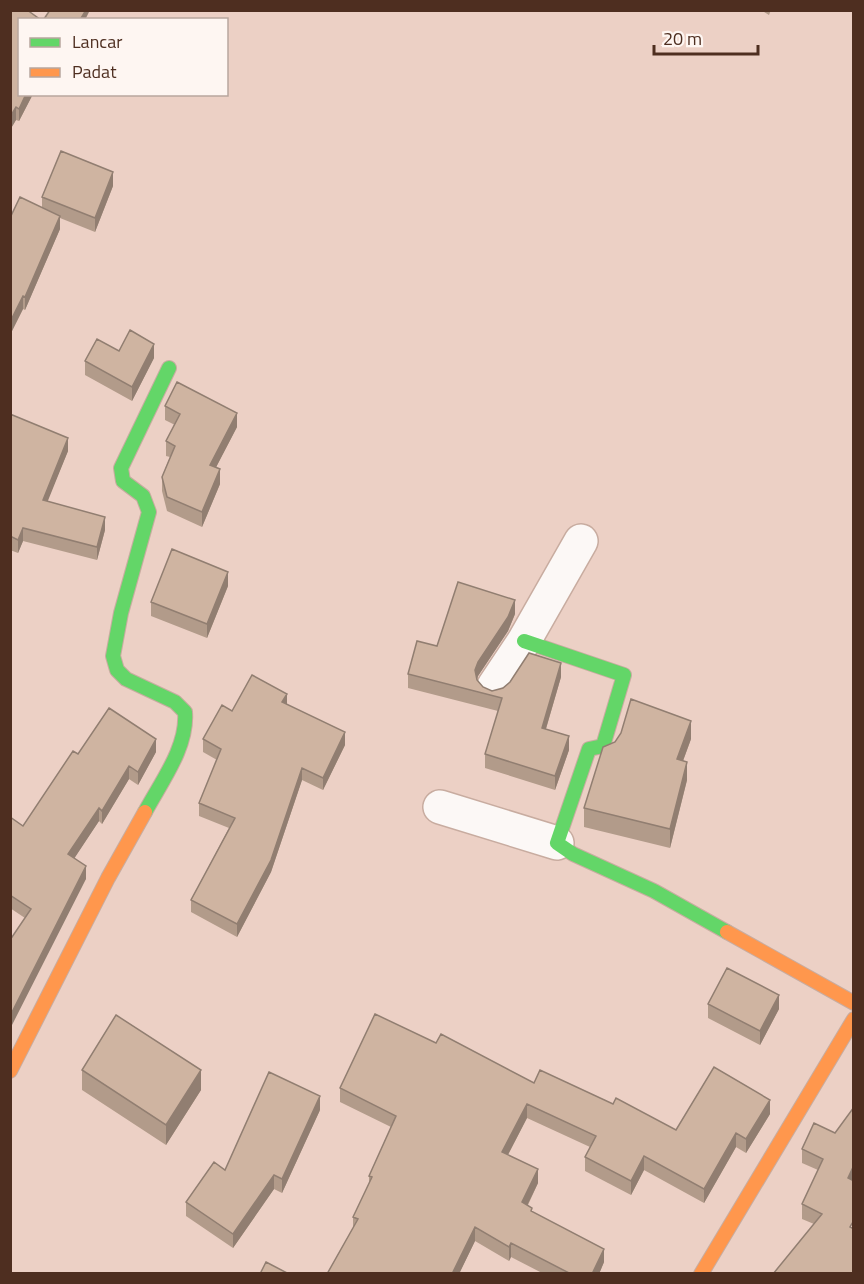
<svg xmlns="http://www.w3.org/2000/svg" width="864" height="1284" font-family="'Titillium Web',sans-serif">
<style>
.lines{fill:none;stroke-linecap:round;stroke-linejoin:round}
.street-casing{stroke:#c8aca0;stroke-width:36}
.fast-casing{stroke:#c8aca0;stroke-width:16}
.slow-casing{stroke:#c8aca0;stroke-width:16}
.street{stroke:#fcf8f6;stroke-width:33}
.fast{stroke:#63d668;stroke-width:14}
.slow{stroke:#ff974d;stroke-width:14}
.wall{fill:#b29b8a}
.shaded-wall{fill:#917e71}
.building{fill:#cfb4a1;stroke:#917e71;stroke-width:1.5}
</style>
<rect width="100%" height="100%" fill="#ecd0c5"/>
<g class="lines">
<defs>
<path id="street" d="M 494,686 L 524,641 L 581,541
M 440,807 L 557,843"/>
<path id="fast" d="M 524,641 L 624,675 L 603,746 L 589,749 L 557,843 L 573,854 L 654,891 L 727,932
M 145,812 C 161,782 188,747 185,712 L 175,702 L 126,679 L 117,670 L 113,656 L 121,613 L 149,512 L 143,496 L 123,481 L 121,468 L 169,368"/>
<path id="slow" d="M 727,932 L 854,1003
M 10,1071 L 108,878 L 145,812
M 701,1274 L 854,1019"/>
</defs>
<use href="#street" class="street-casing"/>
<use href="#fast" class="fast-casing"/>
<use href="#slow" class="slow-casing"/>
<use href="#street" class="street"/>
<use href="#fast" class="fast"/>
<use href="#slow" class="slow"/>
</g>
<path class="wall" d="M 10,10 L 20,94 L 33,94 L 19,121 L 16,120 L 10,130 Z
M 761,10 L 771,10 L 769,15 Z
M 113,186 L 95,232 L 60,218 L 60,229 L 25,310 L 23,309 L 10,335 L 10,218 L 42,207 L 42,197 Z
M 119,351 L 154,358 L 132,401 L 85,375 L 85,361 Z
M 165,406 L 237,427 L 216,467 L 220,484 L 202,527 L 167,511 L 162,491 L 162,477 L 170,457 L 166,456 L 166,441 L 175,425 L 165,420 Z
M 10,414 L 68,451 L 47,501 L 105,530 L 97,560 L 23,541 L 18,553 L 10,550 Z
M 228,586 L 207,638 L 151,616 L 151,602 Z
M 515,614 L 508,631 L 478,676 L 477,680 L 483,687 L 492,691 L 561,677 L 546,729 L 569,750 L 555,790 L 485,768 L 485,754 L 498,711 L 408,688 L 408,674 L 437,646 Z
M 287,704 L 345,745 L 323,790 L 302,780 L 271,872 L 237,937 L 191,912 L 191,900 L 229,828 L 199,816 L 199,803 L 217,760 L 203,752 L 203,739 L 232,711 Z
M 691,739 L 683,761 L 687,780 L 670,848 L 584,827 L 584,808 Z
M 156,752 L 138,785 L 129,779 L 102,824 L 99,821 L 74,858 L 86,879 L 25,918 L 10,908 L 10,817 L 23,826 L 78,754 Z
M 708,1004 L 779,1009 L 760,1045 L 708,1018 Z
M 436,1043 L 534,1083 L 613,1104 L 676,1130 L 770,1114 L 746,1153 L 736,1147 L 704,1203 L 644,1170 L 631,1195 L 585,1171 L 585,1157 L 590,1147 L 527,1118 L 508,1155 L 538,1183 L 528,1205 L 532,1212 L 604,1262 L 599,1274 L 544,1274 L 511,1257 L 509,1261 L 475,1241 L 459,1274 L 327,1274 L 353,1228 L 353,1217 L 369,1184 L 369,1176 L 391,1127 L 340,1102 L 340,1088 Z
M 82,1070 L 201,1090 L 166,1145 L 82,1090 Z
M 854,1107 L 854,1179 L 814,1224 L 802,1219 L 802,1204 L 818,1170 L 802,1163 L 802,1149 L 835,1133 Z
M 320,1110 L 282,1193 L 274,1189 L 233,1248 L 186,1216 L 186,1202 L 225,1170 Z"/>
<path class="shaded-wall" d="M 86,10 L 89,10 L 89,12 L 85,20 L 80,20 Z
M 26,94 L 33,94 L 19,121 L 19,109 Z
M 16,107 L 16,120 L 10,130 L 10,117 Z
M 113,172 L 113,186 L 95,232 L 95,218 Z
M 60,216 L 60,229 L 25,310 L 25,297 Z
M 23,296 L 23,309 L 10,335 L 10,322 Z
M 154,344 L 154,358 L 132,401 L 132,387 Z
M 237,413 L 237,427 L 210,479 L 210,465 Z
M 68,438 L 68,451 L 43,513 L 43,500 Z
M 220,469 L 220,484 L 202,527 L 202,512 Z
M 105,517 L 105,530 L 97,560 L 97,547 Z
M 23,528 L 23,541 L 18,553 L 18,540 Z
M 228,572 L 228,586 L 207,638 L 207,624 Z
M 515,600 L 515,614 L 508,631 L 478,676 L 475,684 L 475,670 L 478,662 Z
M 561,663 L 561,677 L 542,742 L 542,728 Z
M 287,694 L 287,706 L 282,702 Z
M 691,721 L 691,739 L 677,777 L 677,759 Z
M 345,732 L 345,745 L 323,790 L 323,778 Z
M 569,736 L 569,750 L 555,790 L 555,776 Z
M 156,739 L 156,752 L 138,785 L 138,772 Z
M 687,762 L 687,780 L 670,848 L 670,829 Z
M 129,766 L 129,779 L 102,824 L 102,811 Z
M 302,768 L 302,780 L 271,872 L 237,937 L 237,924 Z
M 99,808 L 99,821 L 68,868 L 68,854 Z
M 86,866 L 86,879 L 10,1029 L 10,1016 Z
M 779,995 L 779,1009 L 760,1045 L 760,1031 Z
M 201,1070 L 201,1090 L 166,1145 L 166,1125 Z
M 320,1096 L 320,1110 L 282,1193 L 282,1179 Z
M 770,1100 L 770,1114 L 746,1153 L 746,1139 Z
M 527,1104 L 527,1118 L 502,1166 L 502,1152 Z
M 736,1133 L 736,1147 L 704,1203 L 704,1189 Z
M 644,1156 L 644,1170 L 631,1195 L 631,1181 Z
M 854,1165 L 854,1179 L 848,1192 L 848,1178 Z
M 538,1169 L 538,1183 L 522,1216 L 522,1202 Z
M 274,1175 L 274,1189 L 233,1248 L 233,1234 Z
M 475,1227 L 475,1241 L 459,1274 L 452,1274 Z
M 511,1243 L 511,1257 L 509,1261 L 509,1247 Z
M 604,1249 L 604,1262 L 599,1274 L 592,1274 Z"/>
<path class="building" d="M 10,10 L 27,10 L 41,20 L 20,20 L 20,94 L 26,94 L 19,109 L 16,107 L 10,117 Z
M 50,10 L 86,10 L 80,20 L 45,20 L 44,19 Z
M 61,151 L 113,172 L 95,218 L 42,197 Z
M 20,197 L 60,216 L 25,297 L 23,296 L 10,322 L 10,218 Z
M 130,330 L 154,344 L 132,387 L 85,361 L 97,339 L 119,351 Z
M 177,382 L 237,413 L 210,465 L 220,469 L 202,512 L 167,497 L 162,477 L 175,446 L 166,441 L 180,414 L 165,406 Z
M 10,414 L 68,438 L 43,500 L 105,517 L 97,547 L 23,528 L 18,540 L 10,536 Z
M 172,549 L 228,572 L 207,624 L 151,602 Z
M 458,582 L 515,600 L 508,617 L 478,662 L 475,670 L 477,680 L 483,687 L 492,691 L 503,688 L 510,682 L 529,653 L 561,663 L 542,728 L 569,736 L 555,776 L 485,754 L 502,698 L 408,674 L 417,641 L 437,646 Z
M 252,675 L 287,694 L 282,702 L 345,732 L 323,778 L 302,768 L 271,860 L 237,924 L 191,900 L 235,818 L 199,803 L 221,749 L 203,739 L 222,705 L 232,711 Z
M 631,699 L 691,721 L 677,759 L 687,762 L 670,829 L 584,808 L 603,747 L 615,742 L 621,733 Z
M 109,708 L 156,739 L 138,772 L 129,766 L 102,811 L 99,808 L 68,854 L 86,866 L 10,1016 L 10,940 L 31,909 L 10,895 L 10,817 L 23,826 L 73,751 L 78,754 Z
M 727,968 L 779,995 L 760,1031 L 708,1004 Z
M 375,1014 L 436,1043 L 441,1034 L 534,1083 L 540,1070 L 613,1104 L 616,1098 L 676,1130 L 714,1067 L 770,1100 L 746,1139 L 736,1133 L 704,1189 L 644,1156 L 631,1181 L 585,1157 L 596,1136 L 527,1104 L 502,1152 L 538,1169 L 522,1202 L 532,1208 L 531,1211 L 604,1249 L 592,1274 L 571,1274 L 511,1243 L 509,1247 L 475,1227 L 452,1274 L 327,1274 L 358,1219 L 353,1217 L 372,1177 L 369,1176 L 396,1116 L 340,1088 Z
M 116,1015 L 201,1070 L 166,1125 L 82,1070 Z
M 269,1072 L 320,1096 L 282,1179 L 274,1175 L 233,1234 L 186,1202 L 214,1162 L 225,1170 Z
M 854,1107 L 854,1165 L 848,1178 L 854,1181 L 854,1220 L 850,1227 L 854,1229 L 854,1274 L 773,1274 L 822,1214 L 802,1204 L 823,1159 L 802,1149 L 814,1123 L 835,1133 Z
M 266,1262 L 289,1274 L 260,1274 Z"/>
<rect width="864" height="1284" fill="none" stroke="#4e2e20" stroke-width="24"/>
<rect x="18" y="18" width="210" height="78" fill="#fef6f2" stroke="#b8a69e" stroke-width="1.5"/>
<rect x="30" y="38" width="30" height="9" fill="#63d668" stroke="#b8a69e" stroke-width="1.5"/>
<text x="72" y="48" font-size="18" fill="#4e2e20">Lancar</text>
<rect x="30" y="68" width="30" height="9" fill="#ff974d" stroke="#b8a69e" stroke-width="1.5"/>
<text x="72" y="78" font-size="18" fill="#4e2e20">Padat</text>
<path d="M654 45v9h104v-9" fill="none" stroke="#4e2e20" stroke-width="3"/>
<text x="663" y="45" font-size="18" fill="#4e2e20" stroke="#fef6f2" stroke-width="4.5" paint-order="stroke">20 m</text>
</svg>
